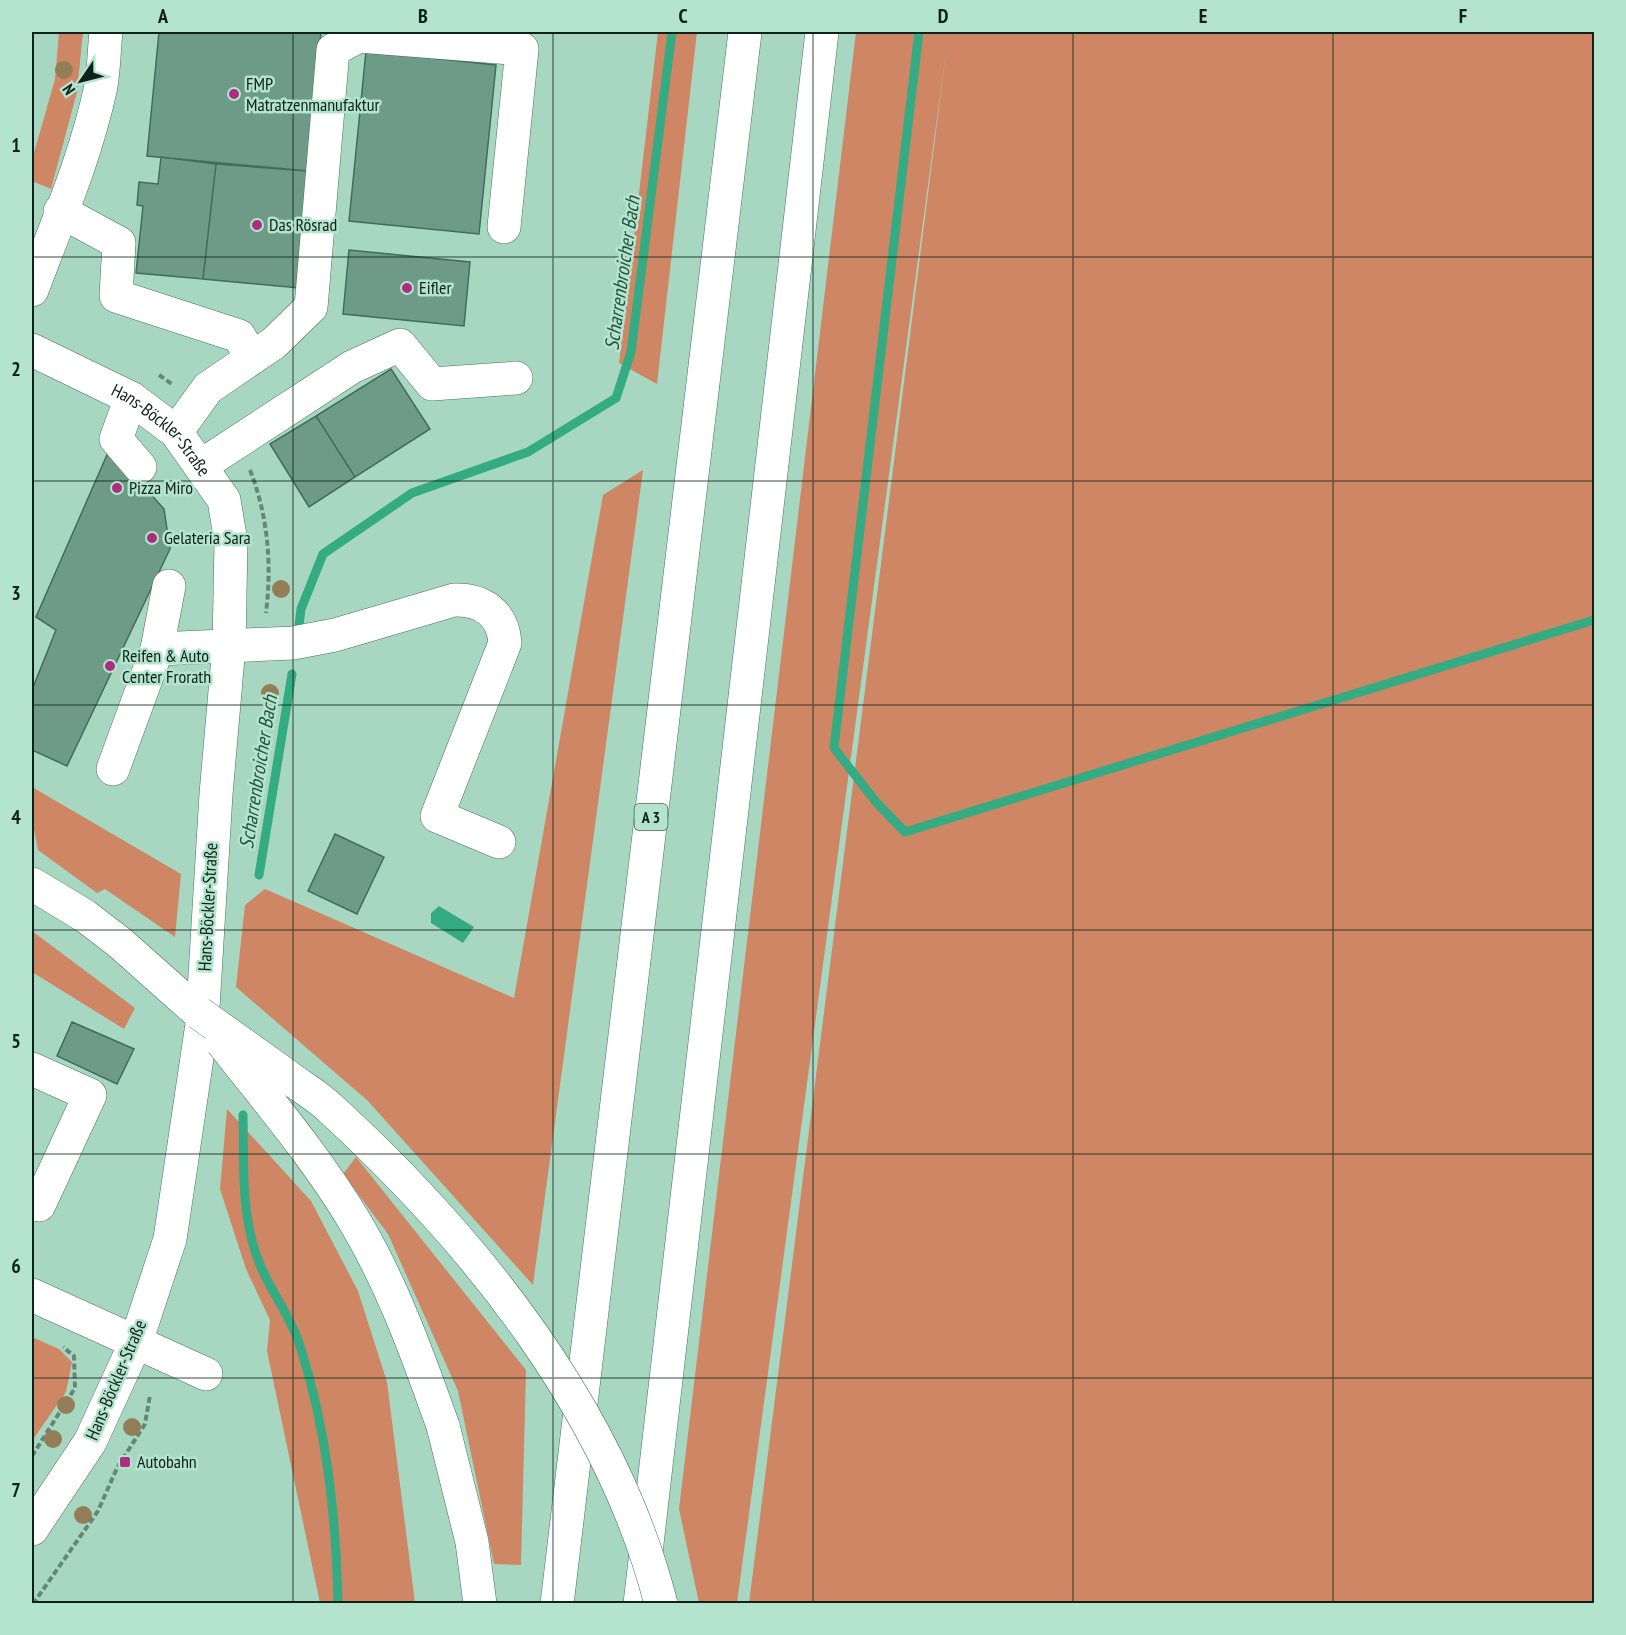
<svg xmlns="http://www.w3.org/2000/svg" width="1626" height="1635" font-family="'PT Sans Narrow',sans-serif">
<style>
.green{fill:#ce8664}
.water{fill:#34ab82}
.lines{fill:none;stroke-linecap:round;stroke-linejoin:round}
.stream{stroke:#34ab82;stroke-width:9}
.building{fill:#6d9b87;stroke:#416d5b;stroke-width:1.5}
.minor-casing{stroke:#45725f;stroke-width:34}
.highway-casing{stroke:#45725f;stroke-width:34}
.path{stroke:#648778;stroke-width:4;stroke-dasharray:6 3;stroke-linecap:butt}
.minor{stroke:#fff;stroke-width:33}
.highway{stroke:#fff;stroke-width:33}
.highway-bridge-casing{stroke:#45725f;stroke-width:34;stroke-linecap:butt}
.highway-bridge{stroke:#fff;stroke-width:33}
.tree{fill:#947e58}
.grid{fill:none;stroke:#0e211a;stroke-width:1.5;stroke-opacity:0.55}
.poi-dot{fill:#ac2e7f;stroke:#b4e4ce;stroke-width:2}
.labels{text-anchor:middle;stroke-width:5;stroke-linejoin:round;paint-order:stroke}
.shield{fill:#b4e4ce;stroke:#405c50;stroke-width:1.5}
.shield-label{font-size:16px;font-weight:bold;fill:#0e211a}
.poi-label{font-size:18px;fill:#0e211a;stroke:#b4e4ce;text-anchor:start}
.street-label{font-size:18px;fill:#0e211a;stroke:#b4e4ce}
.water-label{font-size:20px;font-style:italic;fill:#245341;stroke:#b4e4ce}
.neatline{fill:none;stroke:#0e211a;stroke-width:2}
.grid-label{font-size:20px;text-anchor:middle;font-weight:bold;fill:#0e211a}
</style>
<rect width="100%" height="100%" fill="#a7d7c1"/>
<path class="green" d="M 59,32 L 83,32 L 77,92 L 51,189 L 32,181 L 32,160 L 55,79 Z
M 658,32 L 697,32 L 657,384 L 619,363 Z
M 856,32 L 1594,32 L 1594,1603 L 749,1603 L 947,44 L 737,1603 L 699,1603 L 679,1509 Z
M 643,470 L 533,1285 L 367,1100 L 236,987 L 245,905 L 265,889 L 514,998 L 603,495 Z
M 32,787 L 181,874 L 175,937 L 105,889 L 97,893 L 38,850 L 32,819 Z
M 32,931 L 135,1008 L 124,1029 L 32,972 Z
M 227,1109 L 311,1201 L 358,1291 L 387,1382 L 415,1603 L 320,1603 L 267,1351 L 270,1320 L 246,1269 L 220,1189 Z
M 356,1157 L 526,1370 L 521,1565 L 494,1564 L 458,1391 L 388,1234 L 343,1174 Z
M 32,1337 L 59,1349 L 72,1362 L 66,1392 L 32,1441 Z"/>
<path class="water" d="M 439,906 L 474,927 L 463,943 L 431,923 L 431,913 Z"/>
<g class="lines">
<path class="stream" d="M 919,32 L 834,748 L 876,802 L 905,832 L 1594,620
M 299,626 L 301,609 L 323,554 L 412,493 L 528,452 L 616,398 L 631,352 L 672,32
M 259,875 L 292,674
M 243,1115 C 244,1161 241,1207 255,1251 C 265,1285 290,1313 300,1346 C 327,1430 336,1516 338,1604"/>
</g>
<path class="building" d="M 159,32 L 321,32 L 308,171 L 147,156 Z
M 366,51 L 496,65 L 479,234 L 349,221 Z
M 161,157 L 216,164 L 203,279 L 136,273 L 143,206 L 137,205 L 139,182 L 158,184 Z
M 216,164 L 308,171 L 299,288 L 203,279 Z
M 349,250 L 470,262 L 464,326 L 343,314 Z
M 391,369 L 430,429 L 355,477 L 316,416 Z
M 316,416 L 355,477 L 309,507 L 270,444 Z
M 110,448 L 164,509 L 170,549 L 67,766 L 32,750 L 32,690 L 56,630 L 36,617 Z
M 335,834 L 384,857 L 357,914 L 308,891 Z
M 72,1022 L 134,1049 L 117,1084 L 57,1056 Z"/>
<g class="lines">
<defs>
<g id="minor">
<path d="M 60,211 L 119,243 L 116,296 L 239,336 L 252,358"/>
<path d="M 32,290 C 57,223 86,157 101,86 C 104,69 104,49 106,32"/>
<path id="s1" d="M 32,350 L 131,398 L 176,432 L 224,500 L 231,542 L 229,646 L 216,794 L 202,1024 L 170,1239 L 136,1342 L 90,1442 L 32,1529"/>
<path d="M 131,398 L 116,439 L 140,467"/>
<path d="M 176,432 L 208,388 L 274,343 L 311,307 L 333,50 L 359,36 L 522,49 L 504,227"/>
<path d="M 202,465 L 352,367 L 400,345 L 432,384 L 516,378"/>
<path d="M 157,649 L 293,643 L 335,635 L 454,600 C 482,599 503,613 505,643 L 437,816 L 499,842"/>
<path d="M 113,769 L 157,649 L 169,586"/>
<path d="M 32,1069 L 90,1095 L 39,1205 L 32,1202"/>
<path d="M 32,1295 L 206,1374"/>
</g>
<path id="highway" d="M 32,884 L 85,916 L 119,942 L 199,1013
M 443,1426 L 472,1542 L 480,1604
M 557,1604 L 745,32
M 640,1604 L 822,32"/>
</defs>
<use href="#minor" class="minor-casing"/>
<use href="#highway" class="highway-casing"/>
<path class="path" d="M 159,375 L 172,384
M 250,470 C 268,516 272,564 266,613
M 32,1456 L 75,1388 L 74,1356 L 63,1347
M 33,1604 L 98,1511 L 117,1468 L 145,1424 L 150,1395"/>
<use href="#minor" class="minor"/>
<use href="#highway" class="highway"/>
<defs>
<path id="highway-bridge" d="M 199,1013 C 228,1034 258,1055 287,1076 C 301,1087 318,1096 331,1109 C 475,1241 612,1411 661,1604
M 222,1042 C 268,1101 317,1158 355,1222 C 393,1286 418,1356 443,1426"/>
</defs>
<use href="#highway-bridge" class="highway-bridge-casing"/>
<use href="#highway-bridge" class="highway-bridge"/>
</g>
<g class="tree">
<circle cx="64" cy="70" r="9"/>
<circle cx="281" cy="589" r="9"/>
<circle cx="270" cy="693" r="9"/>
<circle cx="66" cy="1405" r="9"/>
<circle cx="132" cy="1427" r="9"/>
<circle cx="53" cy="1439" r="9"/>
<circle cx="83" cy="1515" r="9"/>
</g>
<path class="grid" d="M 293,32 L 293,1604M 553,32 L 553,1604M 813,32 L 813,1604M 1073,32 L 1073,1604M 1333,32 L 1333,1604M 32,257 L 1594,257M 32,481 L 1594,481M 32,705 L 1594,705M 32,930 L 1594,930M 32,1154 L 1594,1154M 32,1378 L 1594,1378"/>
<g class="poi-dot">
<circle cx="234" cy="94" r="6"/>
<circle cx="257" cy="225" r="6"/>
<circle cx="407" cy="288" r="6"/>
<circle cx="117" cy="488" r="6"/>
<circle cx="152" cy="538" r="6"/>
<circle cx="110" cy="666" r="6"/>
<rect x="119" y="1456" width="12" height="12" rx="3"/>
</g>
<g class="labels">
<rect class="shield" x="634.5" y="804" width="33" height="26" rx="4.5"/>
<g class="shield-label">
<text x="651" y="823">A 3</text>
</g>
<g class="poi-label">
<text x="246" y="90">FMP<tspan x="246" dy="21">Matratzenmanufaktur</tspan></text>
<text x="269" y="231">Das Rösrad</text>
<text x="419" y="294">Eifler</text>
<text x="129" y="494">Pizza Miro</text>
<text x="164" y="544">Gelateria Sara</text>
<text x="122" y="662">Reifen &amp; Auto<tspan x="122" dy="21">Center Frorath</tspan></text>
<text x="137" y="1468">Autobahn</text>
</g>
<g class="street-label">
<text dy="6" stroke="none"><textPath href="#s1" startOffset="154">Hans-Böckler-Straße</textPath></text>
<text transform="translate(208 907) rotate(-87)" y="6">Hans-Böckler-Straße</text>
<text transform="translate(116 1380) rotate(-67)" y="6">Hans-Böckler-Straße</text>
</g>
<g class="water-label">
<text transform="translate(622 273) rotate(-82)" y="7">Scharrenbroicher Bach</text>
<text transform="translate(258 772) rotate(-81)" y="7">Scharrenbroicher Bach</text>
</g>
</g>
<rect width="1626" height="1635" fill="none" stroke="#b4e4ce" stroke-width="66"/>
<g transform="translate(81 81) rotate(235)" stroke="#b4e4ce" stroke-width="4.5" paint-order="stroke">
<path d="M0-4.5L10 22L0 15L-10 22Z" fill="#0e211a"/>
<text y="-9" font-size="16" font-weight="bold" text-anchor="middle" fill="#0e211a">N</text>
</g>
<rect x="33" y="33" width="1560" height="1569" class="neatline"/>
<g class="grid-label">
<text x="163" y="23">A</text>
<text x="423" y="23">B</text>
<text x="683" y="23">C</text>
<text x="943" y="23">D</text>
<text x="1203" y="23">E</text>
<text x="1463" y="23">F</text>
<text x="16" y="152">1</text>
<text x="16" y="376">2</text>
<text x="16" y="600">3</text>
<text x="16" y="824">4</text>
<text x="16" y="1048">5</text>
<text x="16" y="1273">6</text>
<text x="16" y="1497">7</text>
</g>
</svg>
